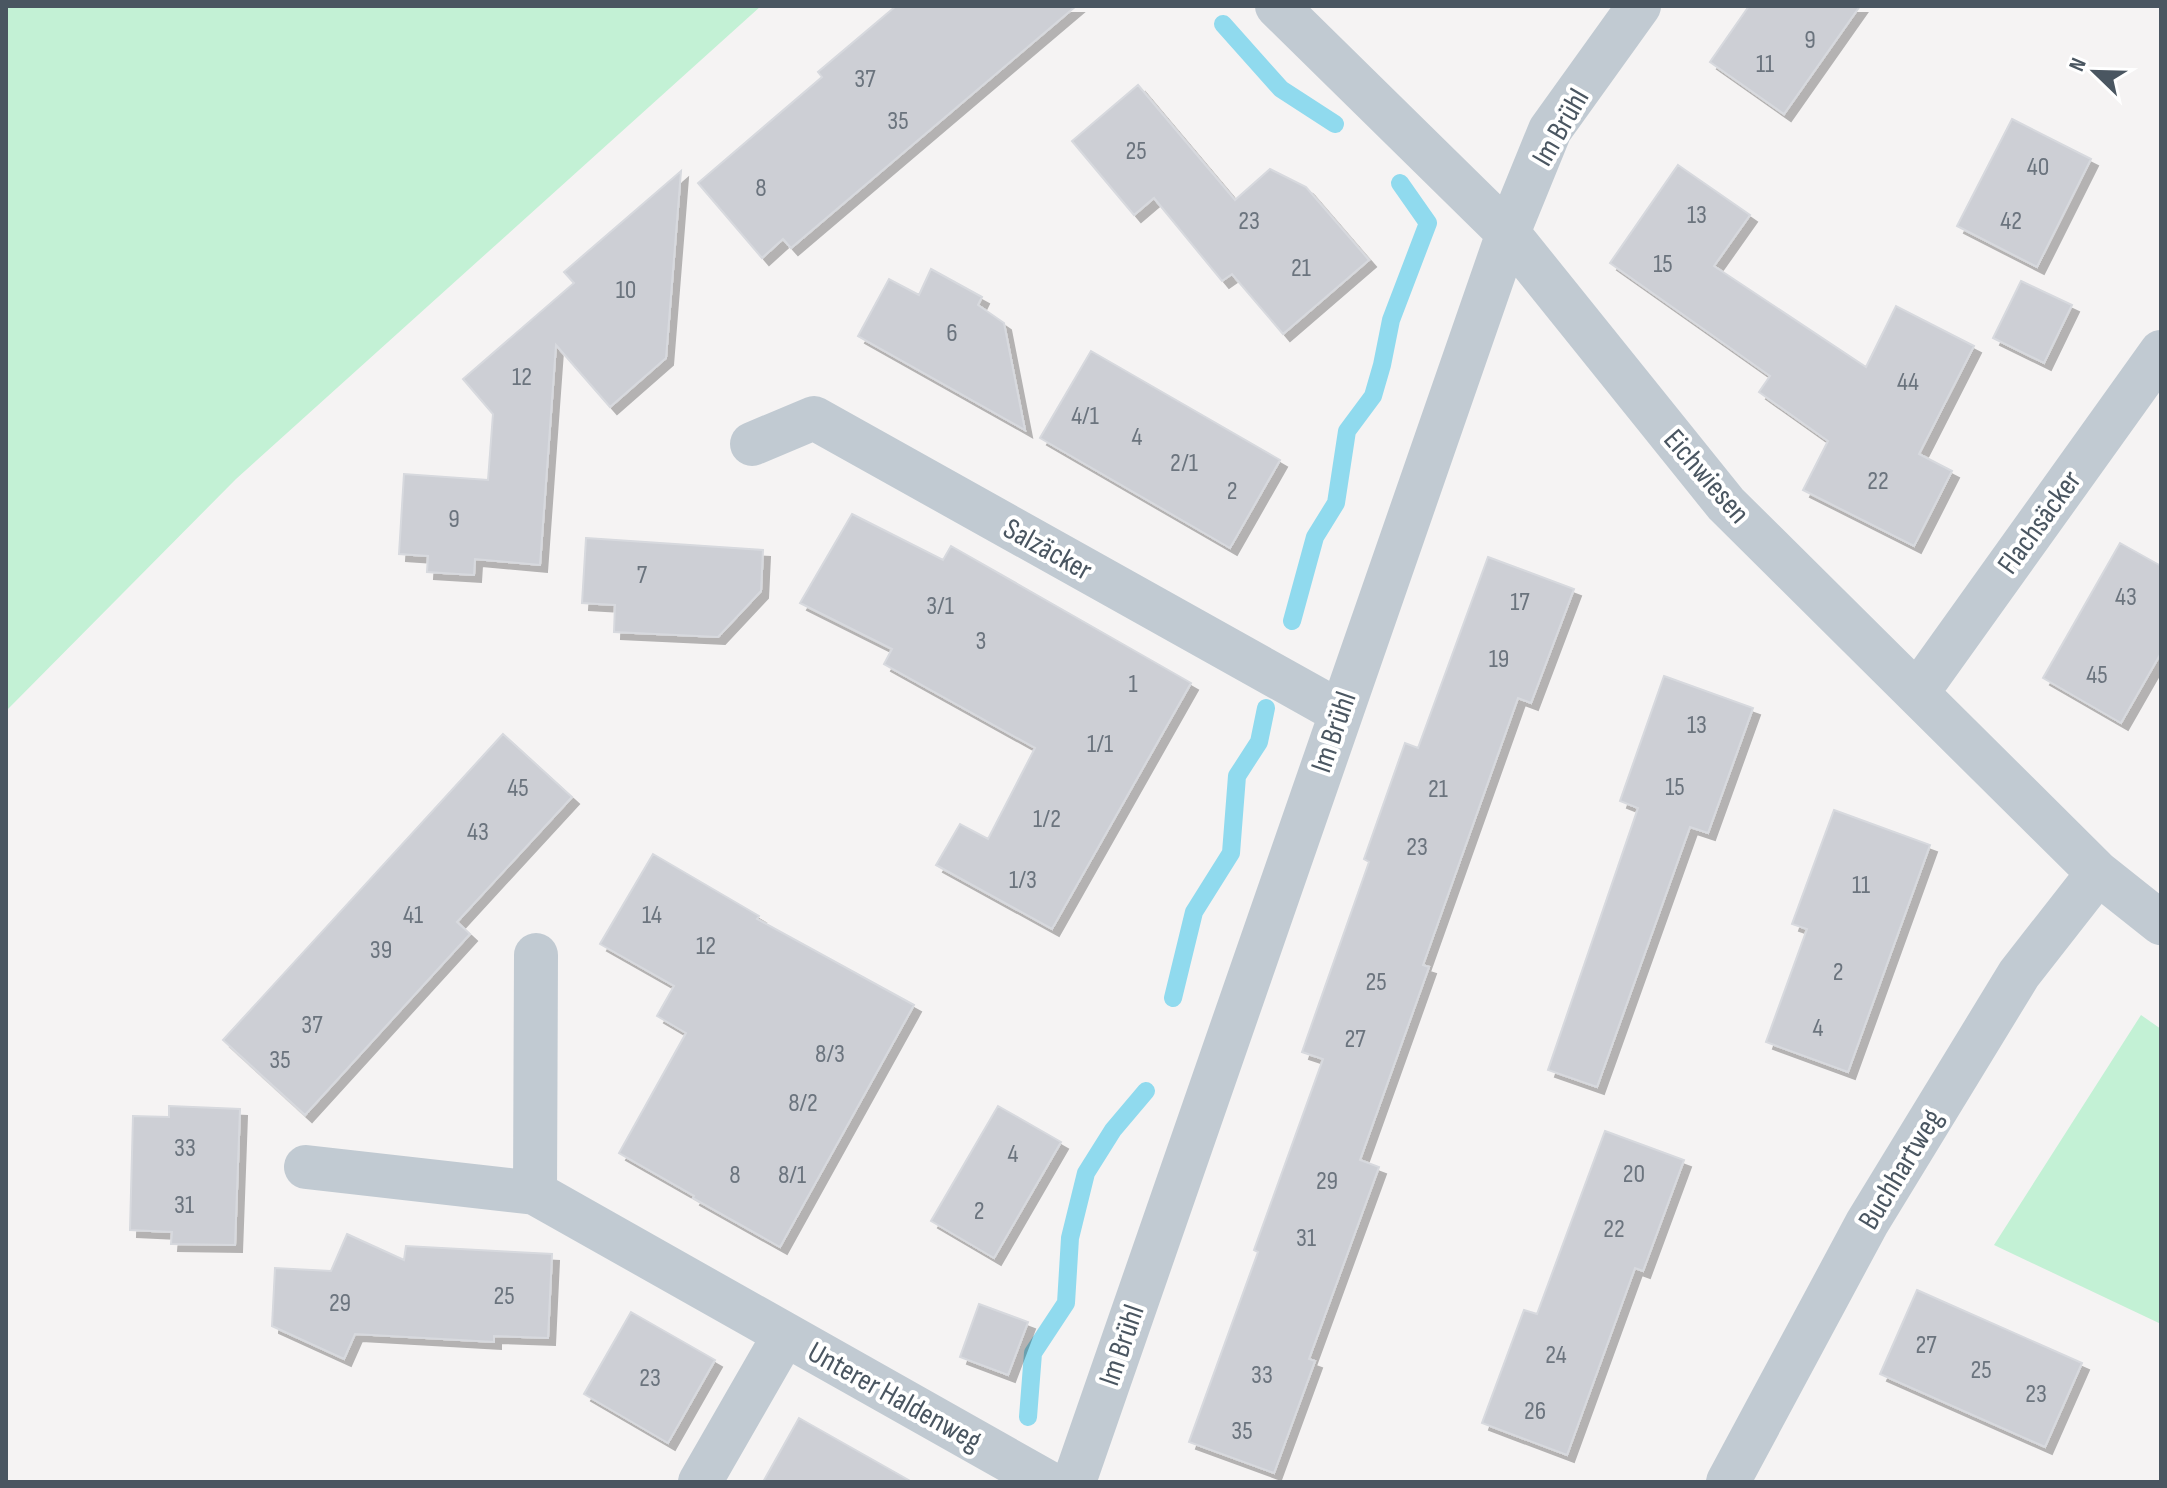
<svg xmlns="http://www.w3.org/2000/svg" width="2167" height="1488" font-family="'Sofia Sans Condensed',sans-serif">
<style>
.green{fill:#c3f1d5}
.lines{fill:none;stroke-linecap:round;stroke-linejoin:round}
.stream{stroke:#90daee;stroke-width:18}
.building{fill:#cdcfd5;stroke:#d7d9de;stroke-width:2;filter:url(#shadow)}
.minor{stroke:#c1cad2;stroke-width:44}
.labels{text-anchor:middle;stroke-width:8;stroke-linejoin:round;paint-order:stroke}
.number-label{font-size:26px;fill:#6b747e}
.street-label{font-size:30px;fill:#4a5661;stroke:#fff}
</style>
<defs>
<filter id="shadow"><feDropShadow dx="7" dy="7" stdDeviation="0" flood-color="#0004"/></filter>
</defs>
<rect width="100%" height="100%" fill="#f5f3f3"/>
<path class="green" d="M 6,6 L 761,6 L 236,479 L 6,711 Z
M 2141,1015 L 2161,1029 L 2161,1324 L 1994,1245 Z"/>
<g class="lines">
<path class="stream" d="M 1223,24 L 1281,89 L 1335,124
M 1292,621 L 1315,537 L 1336,503 L 1347,431 L 1373,396 L 1382,365 L 1391,320 L 1428,223 L 1400,183
M 1173,998 L 1194,912 L 1231,853 L 1237,776 L 1259,742 L 1266,708
M 1028,1417 L 1033,1353 L 1066,1303 L 1070,1238 L 1086,1173 L 1113,1130 L 1146,1091"/>
</g>
<path class="building" d="M 896,6 L 1076,6 L 791,248 L 783,239 L 762,258 L 698,183 L 822,77 L 818,72 Z
M 1749,6 L 1860,6 L 1784,114 L 1710,62 Z
M 1138,85 L 1235,200 L 1270,169 L 1306,187 L 1369,260 L 1283,334 L 1232,274 L 1222,281 L 1154,198 L 1134,215 L 1072,141 Z
M 2012,119 L 2091,159 L 2037,267 L 1957,226 Z
M 1678,165 L 1750,215 L 1714,266 L 1866,367 L 1896,306 L 1974,346 L 1919,454 L 1952,471 L 1914,546 L 1803,490 L 1828,441 L 1759,392 L 1770,376 L 1610,263 Z
M 681,171 L 666,358 L 610,407 L 556,345 L 540,565 L 475,559 L 474,575 L 427,572 L 428,556 L 399,554 L 404,474 L 488,480 L 493,414 L 463,379 L 574,283 L 564,272 Z
M 931,269 L 982,297 L 978,305 L 1004,323 L 1025,430 L 858,336 L 889,279 L 919,295 Z
M 2021,281 L 2072,305 L 2044,363 L 1993,338 Z
M 1091,351 L 1280,460 L 1230,548 L 1040,438 Z
M 852,514 L 943,560 L 951,546 L 1191,683 L 1052,929 L 936,865 L 960,824 L 988,839 L 1035,748 L 884,664 L 892,649 L 800,603 Z
M 586,538 L 763,550 L 761,591 L 718,637 L 614,632 L 615,605 L 582,603 Z
M 2120,543 L 2161,566 L 2161,653 L 2121,723 L 2043,678 Z
M 1488,557 L 1574,589 L 1531,703 L 1518,698 L 1423,965 L 1429,967 L 1360,1160 L 1379,1167 L 1309,1359 L 1315,1361 L 1274,1473 L 1189,1442 L 1258,1252 L 1254,1250 L 1323,1059 L 1302,1052 L 1369,862 L 1364,859 L 1405,743 L 1418,748 Z
M 1664,676 L 1753,708 L 1708,833 L 1690,827 L 1597,1087 L 1548,1070 L 1638,808 L 1620,801 Z
M 503,734 L 572,797 L 457,922 L 470,934 L 305,1115 L 223,1040 Z
M 1834,810 L 1930,845 L 1848,1072 L 1766,1042 L 1807,929 L 1792,924 Z
M 653,854 L 759,916 L 757,919 L 914,1005 L 780,1247 L 693,1198 L 694,1196 L 619,1153 L 686,1033 L 657,1016 L 674,986 L 600,944 Z
M 169,1106 L 240,1109 L 235,1245 L 171,1244 L 172,1232 L 130,1230 L 133,1116 L 169,1117 Z
M 998,1106 L 1061,1142 L 994,1258 L 931,1221 Z
M 1605,1131 L 1684,1160 L 1643,1271 L 1635,1268 L 1567,1455 L 1482,1423 L 1524,1310 L 1537,1314 Z
M 347,1234 L 404,1260 L 406,1246 L 552,1254 L 548,1338 L 494,1336 L 494,1342 L 355,1334 L 344,1359 L 272,1326 L 275,1268 L 331,1271 Z
M 1917,1290 L 2082,1363 L 2045,1447 L 1880,1374 Z
M 979,1304 L 1028,1322 L 1008,1375 L 960,1357 Z
M 631,1312 L 715,1360 L 668,1443 L 584,1394 Z
M 799,1418 L 912,1482 L 763,1482 Z"/>
<g class="lines">
<path class="minor" d="M 1277,6 L 1508,233 L 1726,504 L 2098,873 L 2161,923
M 752,444 L 814,418 L 1340,712
M 1917,693 L 2161,352
M 536,955 L 535,1193 L 1047,1482
M 306,1167 L 535,1193
M 700,1482 L 785,1334
M 1074,1482 L 1508,233 L 1550,130 L 1639,6
M 1728,1482 L 1867,1223 L 2019,974 L 2098,873"/>
</g>
<g class="labels">
<g class="number-label">
<text x="1810" y="48">9</text>
<text x="1765" y="72">11</text>
<text x="865" y="87">37</text>
<text x="898" y="129">35</text>
<text x="1136" y="159">25</text>
<text x="2038" y="175">40</text>
<text x="761" y="196">8</text>
<text x="1697" y="223">13</text>
<text x="1249" y="229">23</text>
<text x="2011" y="229">42</text>
<text x="1663" y="272">15</text>
<text x="1301" y="276">21</text>
<text x="626" y="298">10</text>
<text x="952" y="341">6</text>
<text x="522" y="385">12</text>
<text x="1908" y="390">44</text>
<text x="1085" y="424">4/1</text>
<text x="1137" y="445">4</text>
<text x="1184" y="471">2/1</text>
<text x="1878" y="489">22</text>
<text x="1232" y="499">2</text>
<text x="454" y="527">9</text>
<text x="642" y="583">7</text>
<text x="2126" y="605">43</text>
<text x="1520" y="610">17</text>
<text x="940" y="614">3/1</text>
<text x="981" y="649">3</text>
<text x="1499" y="667">19</text>
<text x="2097" y="683">45</text>
<text x="1133" y="692">1</text>
<text x="1697" y="733">13</text>
<text x="1100" y="752">1/1</text>
<text x="1675" y="795">15</text>
<text x="518" y="796">45</text>
<text x="1438" y="797">21</text>
<text x="1047" y="827">1/2</text>
<text x="478" y="840">43</text>
<text x="1417" y="855">23</text>
<text x="1023" y="888">1/3</text>
<text x="1861" y="893">11</text>
<text x="413" y="923">41</text>
<text x="652" y="923">14</text>
<text x="706" y="954">12</text>
<text x="381" y="958">39</text>
<text x="1838" y="980">2</text>
<text x="1376" y="990">25</text>
<text x="312" y="1033">37</text>
<text x="1818" y="1036">4</text>
<text x="1355" y="1047">27</text>
<text x="830" y="1062">8/3</text>
<text x="280" y="1068">35</text>
<text x="803" y="1111">8/2</text>
<text x="185" y="1156">33</text>
<text x="1013" y="1162">4</text>
<text x="1634" y="1182">20</text>
<text x="735" y="1183">8</text>
<text x="792" y="1183">8/1</text>
<text x="1327" y="1189">29</text>
<text x="184" y="1213">31</text>
<text x="979" y="1219">2</text>
<text x="1614" y="1237">22</text>
<text x="1306" y="1246">31</text>
<text x="504" y="1304">25</text>
<text x="340" y="1311">29</text>
<text x="1926" y="1353">27</text>
<text x="1556" y="1363">24</text>
<text x="1981" y="1378">25</text>
<text x="1262" y="1383">33</text>
<text x="650" y="1386">23</text>
<text x="2036" y="1402">23</text>
<text x="1535" y="1419">26</text>
<text x="1242" y="1439">35</text>
</g>
<g class="street-label">
<text transform="translate(1560 127) rotate(-60)" y="10">Im Brühl</text>
<text transform="translate(1707 476) rotate(49)" y="10">Eichwiesen</text>
<text transform="translate(2039 522) rotate(-54)" y="10">Flachsäcker</text>
<text transform="translate(1048 549) rotate(29)" y="10">Salzäcker</text>
<text transform="translate(1333 732) rotate(-71)" y="10">Im Brühl</text>
<text transform="translate(1900 1169) rotate(-59)" y="10">Buchhartweg</text>
<text transform="translate(1121 1345) rotate(-71)" y="10">Im Brühl</text>
<text transform="translate(895 1396) rotate(29)" y="10">Unterer Haldenweg</text>
</g>
</g>
<rect width="2167" height="1488" fill="none" stroke="#4a5661" stroke-width="16"/>
<g transform="translate(2095 72) rotate(293)" stroke="#ffffff" stroke-width="6" paint-order="stroke">
<path d="M0-6L14 30L0 20L-14 30Z" fill="#4a5661"/>
<text y="-12" font-size="22" font-weight="bold" text-anchor="middle" fill="#4a5661">N</text>
</g>
</svg>
